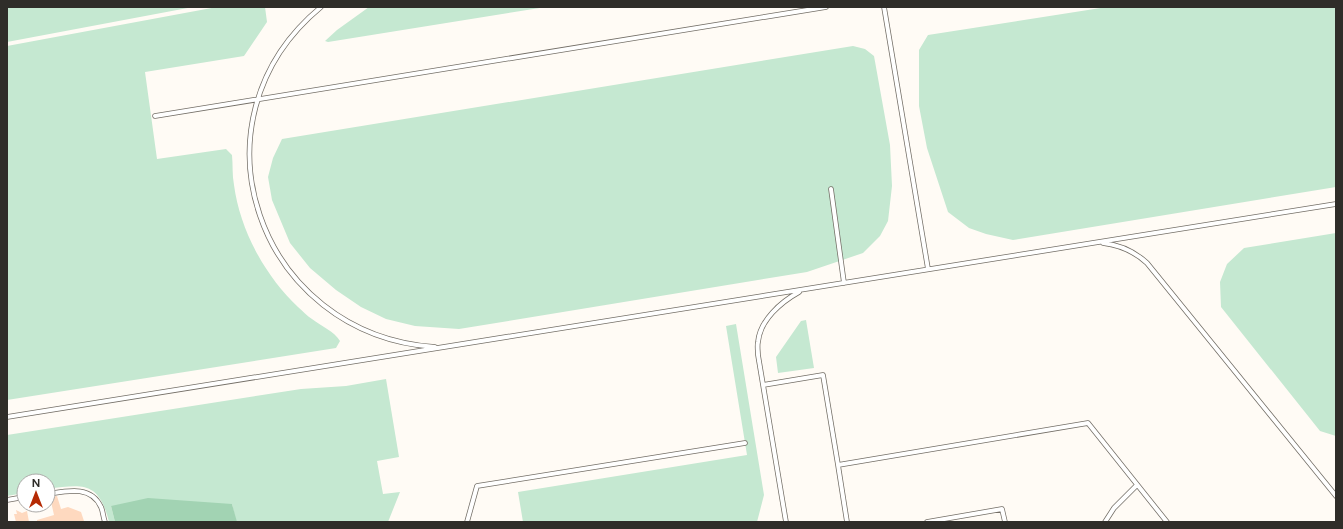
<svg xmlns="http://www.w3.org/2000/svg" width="1343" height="529" font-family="Figtree,sans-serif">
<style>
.green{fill:#c5e8d1}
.forest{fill:#a2d3b3}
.building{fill:#fed9bf}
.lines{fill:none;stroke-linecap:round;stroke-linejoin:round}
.service-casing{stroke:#736e66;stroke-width:5.5}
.service{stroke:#fff;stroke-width:4}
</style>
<rect width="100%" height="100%" fill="#fffbf5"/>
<path class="green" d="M 7,7 L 193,7 L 7,42 Z
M 217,7 L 265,7 L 267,22 L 244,56 L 145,72 L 157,159 L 226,149 L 232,155 C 233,165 232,175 234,185 C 240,230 265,276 298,307 C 303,311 307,316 312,319 C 321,326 334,331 340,341 L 336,348 L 7,400 L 7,46 Z
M 369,7 L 546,7 L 328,42 L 325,41 L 337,30 Z
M 1107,7 L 1336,7 L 1336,187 L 1013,240 L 986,234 L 969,228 L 948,212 L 927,148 L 919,106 L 919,50 L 928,35 Z
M 853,46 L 865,49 L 874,56 L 890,145 L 892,186 L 888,221 L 880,236 L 863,253 L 807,272 L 459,329 L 415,326 L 386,319 L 361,307 L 336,290 L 310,268 L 290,243 L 272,200 L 268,177 L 273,158 L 282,139 Z
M 1336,233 L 1336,436 L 1320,431 L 1221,307 L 1220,282 L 1227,264 L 1244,248 Z
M 806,320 L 814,368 L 778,373 L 776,357 L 801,321 Z
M 736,324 L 764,495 L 757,522 L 523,522 L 518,492 L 747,455 L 726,326 Z
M 386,379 L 399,457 L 377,461 L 383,494 L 400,492 L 388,522 L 236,522 L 232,504 L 111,506 L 115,522 L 109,522 C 99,482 84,484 48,489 L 48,481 L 24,481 L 24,493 L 7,496 L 7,435 L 301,389 L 346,386 Z"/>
<path class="forest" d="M 148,498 L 232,504 L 237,522 L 115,522 L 111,506 Z"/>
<path class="building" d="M 57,496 L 61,509 L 68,507 L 81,512 L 84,521 L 80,522 L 37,522 L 37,520 L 54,515 L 50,497 Z
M 16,510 L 22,513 L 27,511 L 29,522 L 16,522 L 14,514 L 17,514 Z"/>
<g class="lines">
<defs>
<path id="service" d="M 321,7 C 183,121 258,335 435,347
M 884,7 L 928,269
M 155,116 L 826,7
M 831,189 L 844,283
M 1103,243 C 1120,245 1134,251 1147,263 L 1336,496
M 763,385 L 823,375 L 838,465
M 7,417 L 1336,204
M 48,494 C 67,491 91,485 101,507 C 103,511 103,517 105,522
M 7,500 L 24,497
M 467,522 L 477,486 L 745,443
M 786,522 L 758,355 C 758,351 757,346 758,342 C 760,320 781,302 799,292
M 847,522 L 838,465 L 1088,423 L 1167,522
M 927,522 L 1002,509 L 1005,522
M 1105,522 L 1114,508 L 1137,485"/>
</defs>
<use href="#service" class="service-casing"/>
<use href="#service" class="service"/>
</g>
<rect width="1343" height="529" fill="none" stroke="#2f2d29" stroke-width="16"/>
<g transform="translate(36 493)"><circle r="19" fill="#ffffff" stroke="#acaba9"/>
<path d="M0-3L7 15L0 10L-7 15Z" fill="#b52a04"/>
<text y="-6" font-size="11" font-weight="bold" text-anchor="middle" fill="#2f2d29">N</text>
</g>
</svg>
